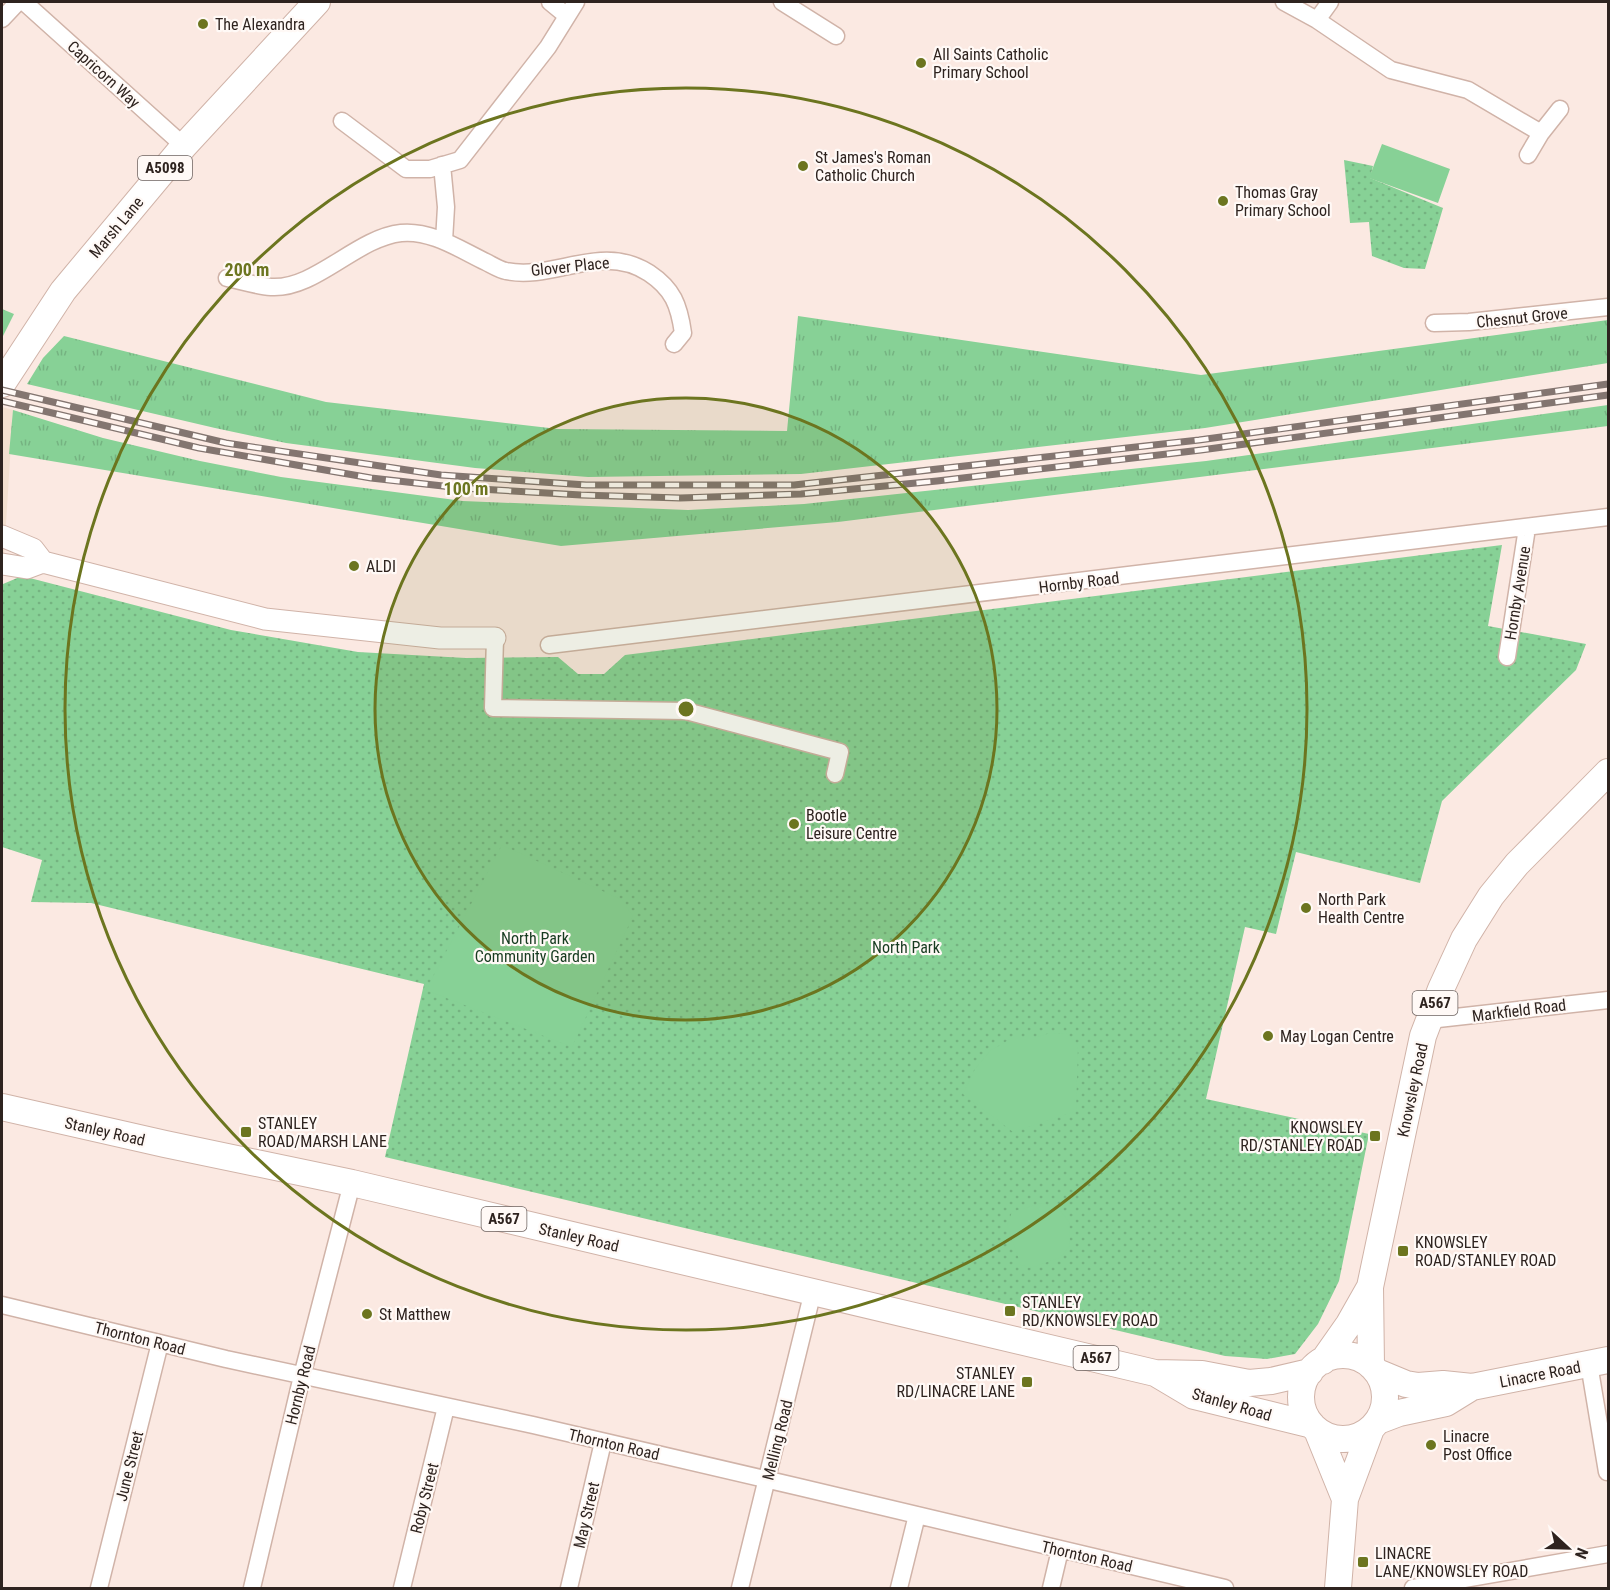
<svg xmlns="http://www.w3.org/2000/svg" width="1610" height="1590" font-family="'Roboto Condensed',sans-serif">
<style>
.commercial{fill:#f3dfcf}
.grass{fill:url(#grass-tufts)}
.park{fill:url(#park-dots)}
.garden{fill:#87d196}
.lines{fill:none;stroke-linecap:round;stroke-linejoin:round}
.minor-casing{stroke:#d0b3a8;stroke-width:19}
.tertiary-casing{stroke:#d0b3a8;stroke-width:23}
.primary-casing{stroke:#d0b3a8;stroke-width:28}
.minor{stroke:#fff;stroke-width:16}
.tertiary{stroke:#fff;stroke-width:21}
.primary{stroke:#fff;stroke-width:26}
.rail-casing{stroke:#837570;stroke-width:7}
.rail{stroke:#fff9f6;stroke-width:4.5;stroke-dasharray:14;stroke-linecap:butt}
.ring{fill:none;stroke:#6c751f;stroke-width:3}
.poi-dot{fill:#6c751f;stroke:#fff9f6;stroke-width:2}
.labels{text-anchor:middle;stroke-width:4.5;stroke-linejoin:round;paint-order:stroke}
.shield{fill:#fff9f6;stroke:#6d6360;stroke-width:1.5}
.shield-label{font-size:15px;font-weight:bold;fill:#2e231f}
.poi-label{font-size:16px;fill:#2e231f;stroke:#fff9f6;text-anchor:start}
.street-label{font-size:16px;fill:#2e231f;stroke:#fff9f6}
.park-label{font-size:16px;fill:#173b20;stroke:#fff9f6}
.centre{fill:#6c751f;stroke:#fff9f6;stroke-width:3}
.ring-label{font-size:18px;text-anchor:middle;font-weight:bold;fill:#6c751f;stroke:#fff9f6;stroke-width:4.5;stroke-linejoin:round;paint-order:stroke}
</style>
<defs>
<pattern id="grass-tufts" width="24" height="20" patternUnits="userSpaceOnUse" patternTransform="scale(1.5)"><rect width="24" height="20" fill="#87d196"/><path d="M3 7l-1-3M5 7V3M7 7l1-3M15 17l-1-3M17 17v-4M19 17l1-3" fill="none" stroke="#75b381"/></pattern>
<pattern id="park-dots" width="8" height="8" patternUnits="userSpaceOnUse" patternTransform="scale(1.5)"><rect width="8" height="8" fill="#87d196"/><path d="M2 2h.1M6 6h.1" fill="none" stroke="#75b381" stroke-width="1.8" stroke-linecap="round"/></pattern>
</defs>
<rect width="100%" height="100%" fill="#fbe9e2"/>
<path class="commercial" d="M 2,407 L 13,410 L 2,590 Z"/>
<path class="grass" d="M 2,309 L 14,314 L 2,338 Z
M 798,316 L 1201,375 L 1608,320 L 1608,363 L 1205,428 L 801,474 L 588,477 L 475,468 L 286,443 L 215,428 L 27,384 L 43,358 L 64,336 L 326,402 L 558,429 L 787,431 Z
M 1608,405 L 1608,426 L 838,522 L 561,546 L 9,454 L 13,410 L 103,438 L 200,461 L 281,477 L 463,501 L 688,510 L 804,504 L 1206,461 Z"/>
<path class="park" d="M 1344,160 L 1373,166 L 1370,178 L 1443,208 L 1425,269 L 1404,268 L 1372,256 L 1369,222 L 1350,223 Z
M 1502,545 L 1488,626 L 1586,644 L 1576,670 L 1442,801 L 1420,883 L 1296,852 L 1276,934 L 1245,927 L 1206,1099 L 1369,1134 L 1339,1281 L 1318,1324 L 1295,1354 L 1267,1359 L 1225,1356 L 385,1157 L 424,984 L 91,903 L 31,902 L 42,860 L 2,847 L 2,590 L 3,584 L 22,576 L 231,630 L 358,652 L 466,658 L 558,657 L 578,674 L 604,674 L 625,655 Z"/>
<path class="garden" d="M 1382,144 L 1450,169 L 1438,203 L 1369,178 Z
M 502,845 L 622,900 L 633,916 L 572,1047 L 426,990 Z
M 1050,1033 L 1067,1034 L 1078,1045 L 1076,1111 L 1013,1132 L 963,1094 L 975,1069 L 990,1051 L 1012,1038 L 1034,1038 Z
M 1042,1203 L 1059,1209 L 1069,1222 L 1070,1245 L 1061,1257 L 1031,1268 L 1021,1265 L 1007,1225 L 1012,1212 Z"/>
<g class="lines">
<defs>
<path id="minor" d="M 24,2 L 184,146
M 550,2 L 567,16
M 782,2 L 836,36
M 1284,2 L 1317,20 L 1391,70 L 1468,90 L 1541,133
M 2,19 L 18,2
M 1317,20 L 1330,2
M 342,121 L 406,169 L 430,169 L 460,160 L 548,47 L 576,2
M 1528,155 L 1541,133 L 1560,109
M 442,165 L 446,207 L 444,241
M 227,278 C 241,281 257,286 271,287 C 315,290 356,238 401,233 C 431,230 459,249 486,262 C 492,265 500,270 506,271 C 554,281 601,242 649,273 C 673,289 679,305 683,333 L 674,344
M 1434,323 L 1469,322 L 1608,307
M 495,638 L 493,708 L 686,711 L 840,752 L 835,774
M 549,645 L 1608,517
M 1507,657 L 1527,528
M 1429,1020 L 1608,1000
M 2,1305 L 226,1359 L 533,1425 L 799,1487 L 1225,1588
M 1589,1364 L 1607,1472
M 99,1588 L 160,1343
M 252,1588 L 302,1376 L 352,1183
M 402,1588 L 446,1407
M 569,1588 L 603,1442
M 740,1588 L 813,1291
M 899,1588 L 917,1515
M 1051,1588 L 1060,1550
M 1413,1588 L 1608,1554"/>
<path id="tertiary" d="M 2,536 L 33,549 L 43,562
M 2,564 L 27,568 L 43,562 L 265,619 L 440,638 L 495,638"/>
<path id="primary" d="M 2,384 L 63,291 L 184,146 L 317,2
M 2,1107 L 165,1144 L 352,1183 L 1155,1373 L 1202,1374 L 1249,1383 L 1271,1381 L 1310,1372
M1301 1397a42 42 0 1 1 84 0a42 42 0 1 1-84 0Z
M 1323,1361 L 1349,1324 L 1370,1287
M 1371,1366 L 1370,1287 L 1423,1036 L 1441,989 L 1464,939 L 1491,896 L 1517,864 L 1608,772
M 1377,1372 L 1406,1384 L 1418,1386 L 1443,1384 L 1472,1387 L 1608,1360
M 1157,1374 L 1194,1396 L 1312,1425
M 1378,1421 L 1399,1413 L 1446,1403 L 1472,1387
M 1317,1430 L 1345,1499
M 1338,1588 L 1345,1499 L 1371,1429"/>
</defs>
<use href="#minor" class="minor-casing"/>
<use href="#tertiary" class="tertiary-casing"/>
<use href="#primary" class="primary-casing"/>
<use href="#minor" class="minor"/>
<use href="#tertiary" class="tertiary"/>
<use href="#primary" class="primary"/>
<defs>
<path id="rail" d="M 2,390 L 226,443 L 441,475 L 586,485 L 794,485 L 1199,440 L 1608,384
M 2,401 L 199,448 L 371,478 L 461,488 L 581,495 L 680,498 L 801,494 L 937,481 L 1201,450 L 1608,395"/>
</defs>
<use href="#rail" class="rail-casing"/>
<use href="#rail" class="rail"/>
</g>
<circle cx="686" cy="709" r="311" fill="#6c751f" fill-opacity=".12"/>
<g class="ring">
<circle cx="686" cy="709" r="311"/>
<circle cx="686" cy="709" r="621"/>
</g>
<g class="poi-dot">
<circle cx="203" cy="24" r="6"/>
<circle cx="921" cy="63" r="6"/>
<circle cx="803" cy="166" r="6"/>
<circle cx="1223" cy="201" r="6"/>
<circle cx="354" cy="566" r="6"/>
<circle cx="794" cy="824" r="6"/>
<circle cx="1306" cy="908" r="6"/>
<circle cx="1268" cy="1036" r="6"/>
<rect x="240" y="1126" width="12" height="12" rx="3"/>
<rect x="1369" y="1130" width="12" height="12" rx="3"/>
<rect x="1397" y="1245" width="12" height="12" rx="3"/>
<rect x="1004" y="1305" width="12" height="12" rx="3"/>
<circle cx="367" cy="1314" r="6"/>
<rect x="1021" y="1376" width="12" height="12" rx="3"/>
<circle cx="1431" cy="1445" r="6"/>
<rect x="1357" y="1556" width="12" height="12" rx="3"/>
</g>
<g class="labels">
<g class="shield">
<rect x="138" y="156" width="54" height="24" rx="4.5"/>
<rect x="1412.5" y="991" width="45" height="24" rx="4.5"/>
<rect x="481.5" y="1207" width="45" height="24" rx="4.5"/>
<rect x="1073.5" y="1346" width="45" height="24" rx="4.5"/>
</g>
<g class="shield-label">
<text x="165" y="173">A5098</text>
<text x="1435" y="1008">A567</text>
<text x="504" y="1224">A567</text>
<text x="1096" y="1363">A567</text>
</g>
<g class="poi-label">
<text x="215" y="30">The Alexandra</text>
<text x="933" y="60">All Saints Catholic<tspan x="933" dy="18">Primary School</tspan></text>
<text x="815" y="163">St James's Roman<tspan x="815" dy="18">Catholic Church</tspan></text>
<text x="1235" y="198">Thomas Gray<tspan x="1235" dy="18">Primary School</tspan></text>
<text x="366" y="572">ALDI</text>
<text x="806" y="821">Bootle<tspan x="806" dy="18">Leisure Centre</tspan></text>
<text x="1318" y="905">North Park<tspan x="1318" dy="18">Health Centre</tspan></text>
<text x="1280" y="1042">May Logan Centre</text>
<text x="258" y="1129">STANLEY<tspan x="258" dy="18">ROAD/MARSH LANE</tspan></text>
<text x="1363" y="1133" text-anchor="end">KNOWSLEY<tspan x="1363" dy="18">RD/STANLEY ROAD</tspan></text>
<text x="1415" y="1248">KNOWSLEY<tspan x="1415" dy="18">ROAD/STANLEY ROAD</tspan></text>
<text x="1022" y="1308">STANLEY<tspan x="1022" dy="18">RD/KNOWSLEY ROAD</tspan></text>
<text x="379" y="1320">St Matthew</text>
<text x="1015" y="1379" text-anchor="end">STANLEY<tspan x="1015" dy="18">RD/LINACRE LANE</tspan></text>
<text x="1443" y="1442">Linacre<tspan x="1443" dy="18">Post Office</tspan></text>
<text x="1375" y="1559">LINACRE<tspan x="1375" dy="18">LANE/KNOWSLEY ROAD</tspan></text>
</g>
<g class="street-label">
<text transform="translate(104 74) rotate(42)" y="6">Capricorn Way</text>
<text transform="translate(116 227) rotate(-50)" y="6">Marsh Lane</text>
<text transform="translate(570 266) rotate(-6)" y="6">Glover Place</text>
<text transform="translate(1522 317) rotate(-6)" y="6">Chesnut Grove</text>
<text transform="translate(1079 582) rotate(-7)" y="6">Hornby Road</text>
<text transform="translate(1517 593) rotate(-81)" y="6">Hornby Avenue</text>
<text transform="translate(1519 1010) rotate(-7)" y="6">Markfield Road</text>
<text transform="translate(1412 1090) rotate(-78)" y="6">Knowsley Road</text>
<text transform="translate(105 1131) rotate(13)" y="6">Stanley Road</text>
<text transform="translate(579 1237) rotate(13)" y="6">Stanley Road</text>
<text transform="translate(140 1338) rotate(14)" y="6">Thornton Road</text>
<text transform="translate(1540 1374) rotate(-11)" y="6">Linacre Road</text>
<text transform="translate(300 1385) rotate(-76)" y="6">Hornby Road</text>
<text transform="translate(1232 1404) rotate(16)" y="6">Stanley Road</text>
<text transform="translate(777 1440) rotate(-76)" y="6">Melling Road</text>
<text transform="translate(614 1444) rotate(13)" y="6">Thornton Road</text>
<text transform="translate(129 1466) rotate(-76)" y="6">June Street</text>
<text transform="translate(424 1498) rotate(-76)" y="6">Roby Street</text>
<text transform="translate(586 1515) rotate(-77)" y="6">May Street</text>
<text transform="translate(1087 1556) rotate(13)" y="6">Thornton Road</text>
</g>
<g class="park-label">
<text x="535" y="944">North Park<tspan x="535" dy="18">Community Garden</tspan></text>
<text x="906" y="953">North Park</text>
</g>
</g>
<circle cx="686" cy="709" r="9" class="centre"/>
<g class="ring-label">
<text x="247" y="276">200 m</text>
<text x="466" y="495">100 m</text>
</g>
<rect width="1610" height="1590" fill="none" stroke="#2e231f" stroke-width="6"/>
<g transform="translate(1568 1548) rotate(112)" stroke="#fff9f6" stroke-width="4.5" paint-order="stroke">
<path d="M0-4.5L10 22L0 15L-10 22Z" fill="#2e231f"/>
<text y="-9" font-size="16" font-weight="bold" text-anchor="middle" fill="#2e231f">N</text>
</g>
</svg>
